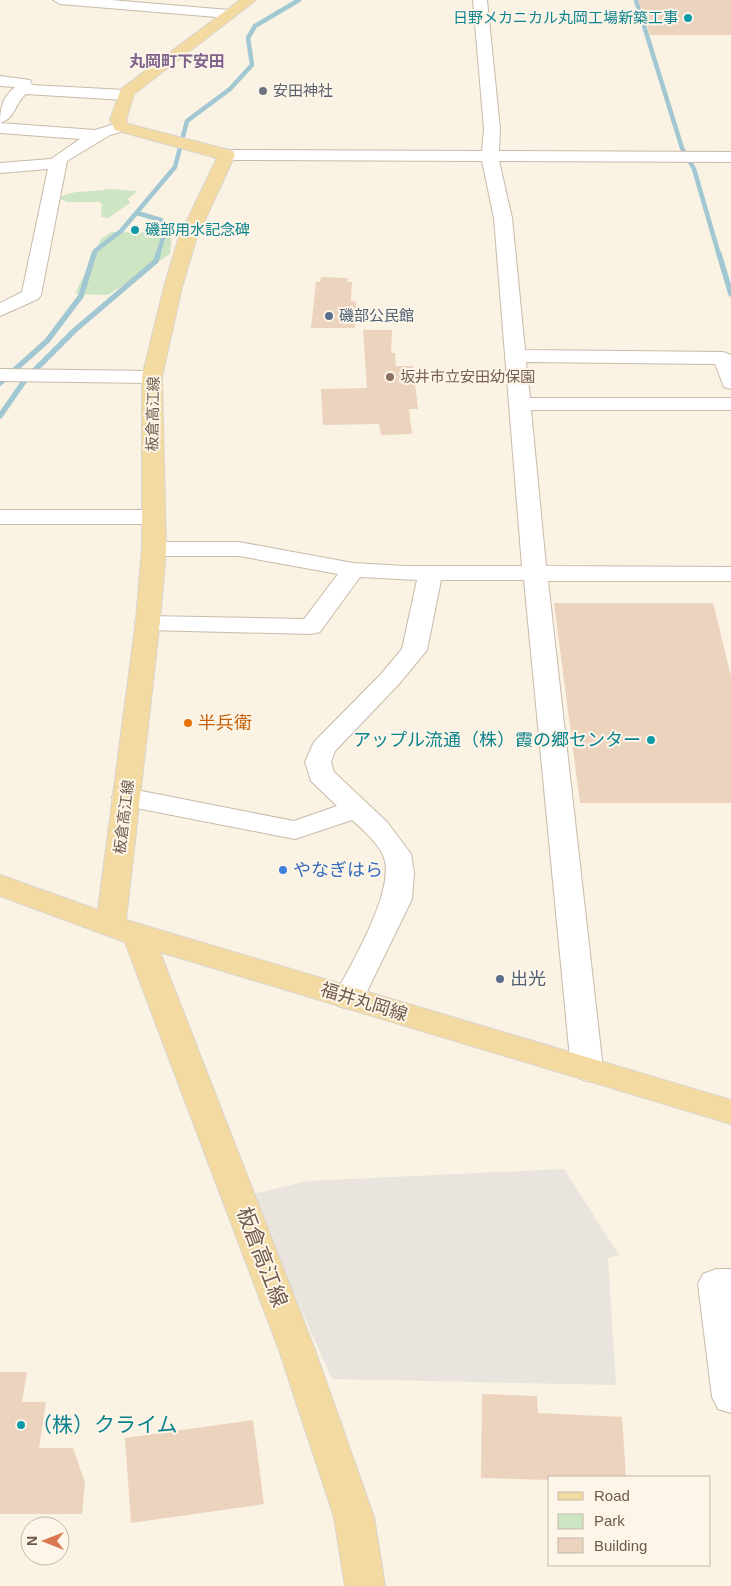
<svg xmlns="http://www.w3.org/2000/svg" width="731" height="1586" font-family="Helvetica,'Noto Sans JP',sans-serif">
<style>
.industrial{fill:#e9e4dd}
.green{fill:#cee5c3}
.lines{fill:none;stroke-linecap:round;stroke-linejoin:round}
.stream-far1{stroke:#a0c7d2;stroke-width:4.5}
.stream{stroke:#a0c7d2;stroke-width:5.5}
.building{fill:#ecd3bd}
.minor-casing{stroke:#c9baaa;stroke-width:2}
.major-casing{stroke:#dad4d0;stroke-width:2}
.minor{fill:#fff;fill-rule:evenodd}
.major{fill:#f3daa0;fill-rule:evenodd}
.culture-dot{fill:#0f9aa8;stroke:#fdf6e8;stroke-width:2}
.worship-dot{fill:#6b7280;stroke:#fdf6e8;stroke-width:2}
.service-dot{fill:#5c6f8a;stroke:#fdf6e8;stroke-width:2}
.education-dot{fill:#8d6e63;stroke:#fdf6e8;stroke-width:2}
.food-dot{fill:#e8710a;stroke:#fdf6e8;stroke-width:2}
.shop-dot{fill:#3f7fe0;stroke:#fdf6e8;stroke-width:2}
.labels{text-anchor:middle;stroke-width:4;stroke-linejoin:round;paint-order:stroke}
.far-culture-label{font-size:15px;fill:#0d838f;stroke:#fdf6e8;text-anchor:end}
.far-worship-label{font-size:15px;fill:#5b616d;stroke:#fdf6e8;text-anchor:start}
.far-service-label{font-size:15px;fill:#4e5e75;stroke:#fdf6e8;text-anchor:start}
.far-education-label{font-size:15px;fill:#785e54;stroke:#fdf6e8;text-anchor:start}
.far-street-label{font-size:15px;fill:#6f5a4b;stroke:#fdf6e8}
.far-quarter-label{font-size:16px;font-weight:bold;fill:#80638c;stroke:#fdf6e8}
.food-label{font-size:18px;fill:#c56008;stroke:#fdf6e8;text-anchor:start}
.culture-label{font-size:18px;fill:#0d838f;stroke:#fdf6e8;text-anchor:end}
.shop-label{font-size:18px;fill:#366cbe;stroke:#fdf6e8;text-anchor:start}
.service-label{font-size:18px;fill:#4e5e75;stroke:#fdf6e8;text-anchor:start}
.street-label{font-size:18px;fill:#6f5a4b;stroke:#fdf6e8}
.near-street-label{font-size:21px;fill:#6f5a4b;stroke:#fdf6e8}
.near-culture-label{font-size:21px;fill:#0d838f;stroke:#fdf6e8;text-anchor:start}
</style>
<rect width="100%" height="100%" fill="#faf2e2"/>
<path class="industrial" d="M 564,1169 L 619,1255 L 608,1258 L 616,1385 L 332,1379 L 250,1195 L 308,1181 Z"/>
<path class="green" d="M 108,189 L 137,191 L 128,199 L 130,203 L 108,218 L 101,217 L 102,205 L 100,202 L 67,202 L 59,198 C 71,189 92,193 108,189 Z
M 112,232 L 172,233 L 170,254 L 108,295 L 75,294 L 101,239 Z"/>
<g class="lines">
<path class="stream-far1" d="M 636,0 L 682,148 L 694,169 L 719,255
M 137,213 L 161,220 L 164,234 L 158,255
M 94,255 L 95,251 L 121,231 L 175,167 L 187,121 L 230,89 L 252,65 L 248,38 L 255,26 L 299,0"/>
<path class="stream" d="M 719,254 L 731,294
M 0,383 L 47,341 L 81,296 L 94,254
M 0,416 L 25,380 L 75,330 L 156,261 L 158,254"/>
</g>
<path class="building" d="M 638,0 L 731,0 L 731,35 L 650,35 Z
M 321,277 L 348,278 L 347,282 L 352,282 L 351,301 L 356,302 L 355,328 L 311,328 L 316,282 L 320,282 Z
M 363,330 L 392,330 L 391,353 L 395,353 L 396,366 L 413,366 L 418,409 L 409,409 L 412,434 L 381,435 L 379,424 L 323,425 L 321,389 L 367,388 Z
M 554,603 L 713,603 L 731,676 L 731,803 L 580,803 Z
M 0,1372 L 27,1372 L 22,1402 L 46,1402 L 39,1448 L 73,1448 L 85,1483 L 82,1514 L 0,1514 Z
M 482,1394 L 537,1396 L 538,1413 L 622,1417 L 626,1477 L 550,1477 L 550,1480 L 481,1478 Z
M 253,1420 L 264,1504 L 131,1523 L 125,1438 Z"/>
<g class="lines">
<defs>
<path id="minor" d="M 53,0 L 111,0 L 229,10 L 236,14 L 229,18 L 60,4 Z
M 473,0 L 487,0 L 500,129 L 499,151 L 731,152 L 731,162 L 499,161 L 512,218 L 525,350 L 723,352 L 731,355 L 731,389 L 724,387 L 715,364 L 526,362 L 530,398 L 731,398 L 731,410 L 531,410 L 546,566 L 731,567 L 731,581 L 548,581 L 603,1069 L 598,1077 L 587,1081 L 576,1077 L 571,1069 L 524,580 L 441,580 L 427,650 L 399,684 L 335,751 L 331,762 L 334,772 L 387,822 L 411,854 L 414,873 L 412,899 L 360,1006 L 349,1009 L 338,1006 L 334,998 C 349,966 398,889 383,855 C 377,842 363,830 352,820 L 295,839 L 126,806 L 116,803 L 112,797 L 116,791 L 126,788 L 294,821 L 337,806 L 311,781 L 305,762 L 314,742 L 381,674 L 402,649 L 417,580 L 360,577 L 320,632 L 311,634 L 147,630 L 138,628 L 135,623 L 138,618 L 147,616 L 304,619 L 338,574 L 239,556 L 154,556 L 146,554 L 142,549 L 146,544 L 154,542 L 239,542 L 353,563 L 405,566 L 522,566 L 494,218 L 482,161 L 227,160 L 221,159 L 219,155 L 221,151 L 227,150 L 482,151 L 484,129 Z
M 0,76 L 30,80 L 32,85 L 125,90 L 133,95 L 125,100 L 26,94 C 15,103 15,119 0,123 C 0,107 3,97 15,87 L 0,86 Z
M 121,122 L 129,127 L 127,130 L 110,135 L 67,161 L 41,295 L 38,299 L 0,316 L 0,303 L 22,292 L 48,169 L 0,173 L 0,163 L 51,159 L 80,139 L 0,133 L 0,123 L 95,130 Z
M 0,369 L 152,371 L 159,373 L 162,377 L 159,381 L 152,383 L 0,381 Z
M 0,510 L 153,510 L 161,512 L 164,517 L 161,522 L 153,524 L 0,524 Z
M 716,1269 L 731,1269 L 731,1413 L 718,1409 L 712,1397 L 698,1284 L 703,1274 Z"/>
<path id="major" d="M 240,0 L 256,0 L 134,94 L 126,120 L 128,124 L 233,151 L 235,155 L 197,237 L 182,287 L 162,377 L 166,549 L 160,620 L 126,920 L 731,1100 L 731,1124 L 160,952 L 315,1350 L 374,1517 L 385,1586 L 345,1586 L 334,1517 L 279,1350 L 125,942 L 0,896 L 0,875 L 98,910 L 136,620 L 142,549 L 142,377 L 164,287 L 179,237 L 217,158 L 115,130 L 110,120 L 121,89 Z"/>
</defs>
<use href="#minor" class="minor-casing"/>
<use href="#major" class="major-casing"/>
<use href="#minor" class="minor"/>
<use href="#major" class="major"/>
</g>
<g class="culture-dot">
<circle cx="688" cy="18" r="5"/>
<circle cx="135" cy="230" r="5"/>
<circle cx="651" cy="740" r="5"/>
<circle cx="21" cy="1425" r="5"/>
</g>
<circle class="worship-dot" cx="263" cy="91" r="5"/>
<g class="service-dot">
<circle cx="329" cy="316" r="5"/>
<circle cx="500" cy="979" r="5"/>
</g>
<circle class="education-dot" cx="390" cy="377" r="5"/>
<circle class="food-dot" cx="188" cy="723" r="5"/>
<circle class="shop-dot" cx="283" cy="870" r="5"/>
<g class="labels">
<g class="far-culture-label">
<text x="678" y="23">日野メカニカル丸岡工場新築工事</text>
<text x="145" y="235" text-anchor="start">磯部用水記念碑</text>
</g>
<g class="far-worship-label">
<text x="273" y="96">安田神社</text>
</g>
<g class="far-service-label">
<text x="339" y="321">磯部公民館</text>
</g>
<g class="far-education-label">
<text x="400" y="382">坂井市立安田幼保園</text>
</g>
<g class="far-street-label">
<text transform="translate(153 414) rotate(-89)" y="5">板倉高江線</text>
<text transform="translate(124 817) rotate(-83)" y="5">板倉高江線</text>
</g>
<g class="far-quarter-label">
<text x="177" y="67">丸岡町下安田</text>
</g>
<g class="food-label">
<text x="198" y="729">半兵衛</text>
</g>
<g class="culture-label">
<text x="641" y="746">アップル流通（株）霞の郷センター</text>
</g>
<g class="shop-label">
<text x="293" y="876">やなぎはら</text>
</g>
<g class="service-label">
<text x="510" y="985">出光</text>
</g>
<g class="street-label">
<text transform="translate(364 1002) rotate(17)" y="6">福井丸岡線</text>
</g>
<g class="near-street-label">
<text transform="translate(262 1257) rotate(69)" y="7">板倉高江線</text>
</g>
<g class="near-culture-label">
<text x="31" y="1432">（株）クライム</text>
</g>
</g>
<rect x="548" y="1476" width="162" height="90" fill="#fdf6e8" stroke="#c4b8a9"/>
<rect x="558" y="1492" width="25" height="8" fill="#f3daa0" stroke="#c4b8a9"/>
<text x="594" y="1501" font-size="15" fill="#6f5a4b">Road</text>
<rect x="558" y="1514" width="25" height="15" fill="#cee5c3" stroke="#c4b8a9"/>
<text x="594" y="1526" font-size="15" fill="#6f5a4b">Park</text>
<rect x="558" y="1538" width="25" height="15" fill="#ecd3bd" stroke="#c4b8a9"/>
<text x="594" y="1551" font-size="15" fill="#6f5a4b">Building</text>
<g transform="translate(45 1541) rotate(270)"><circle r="24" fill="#fdf6e8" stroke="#c4b8a9"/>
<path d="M0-4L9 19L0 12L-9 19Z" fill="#d97952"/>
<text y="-8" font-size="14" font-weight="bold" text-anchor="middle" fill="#6f5a4b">N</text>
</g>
</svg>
